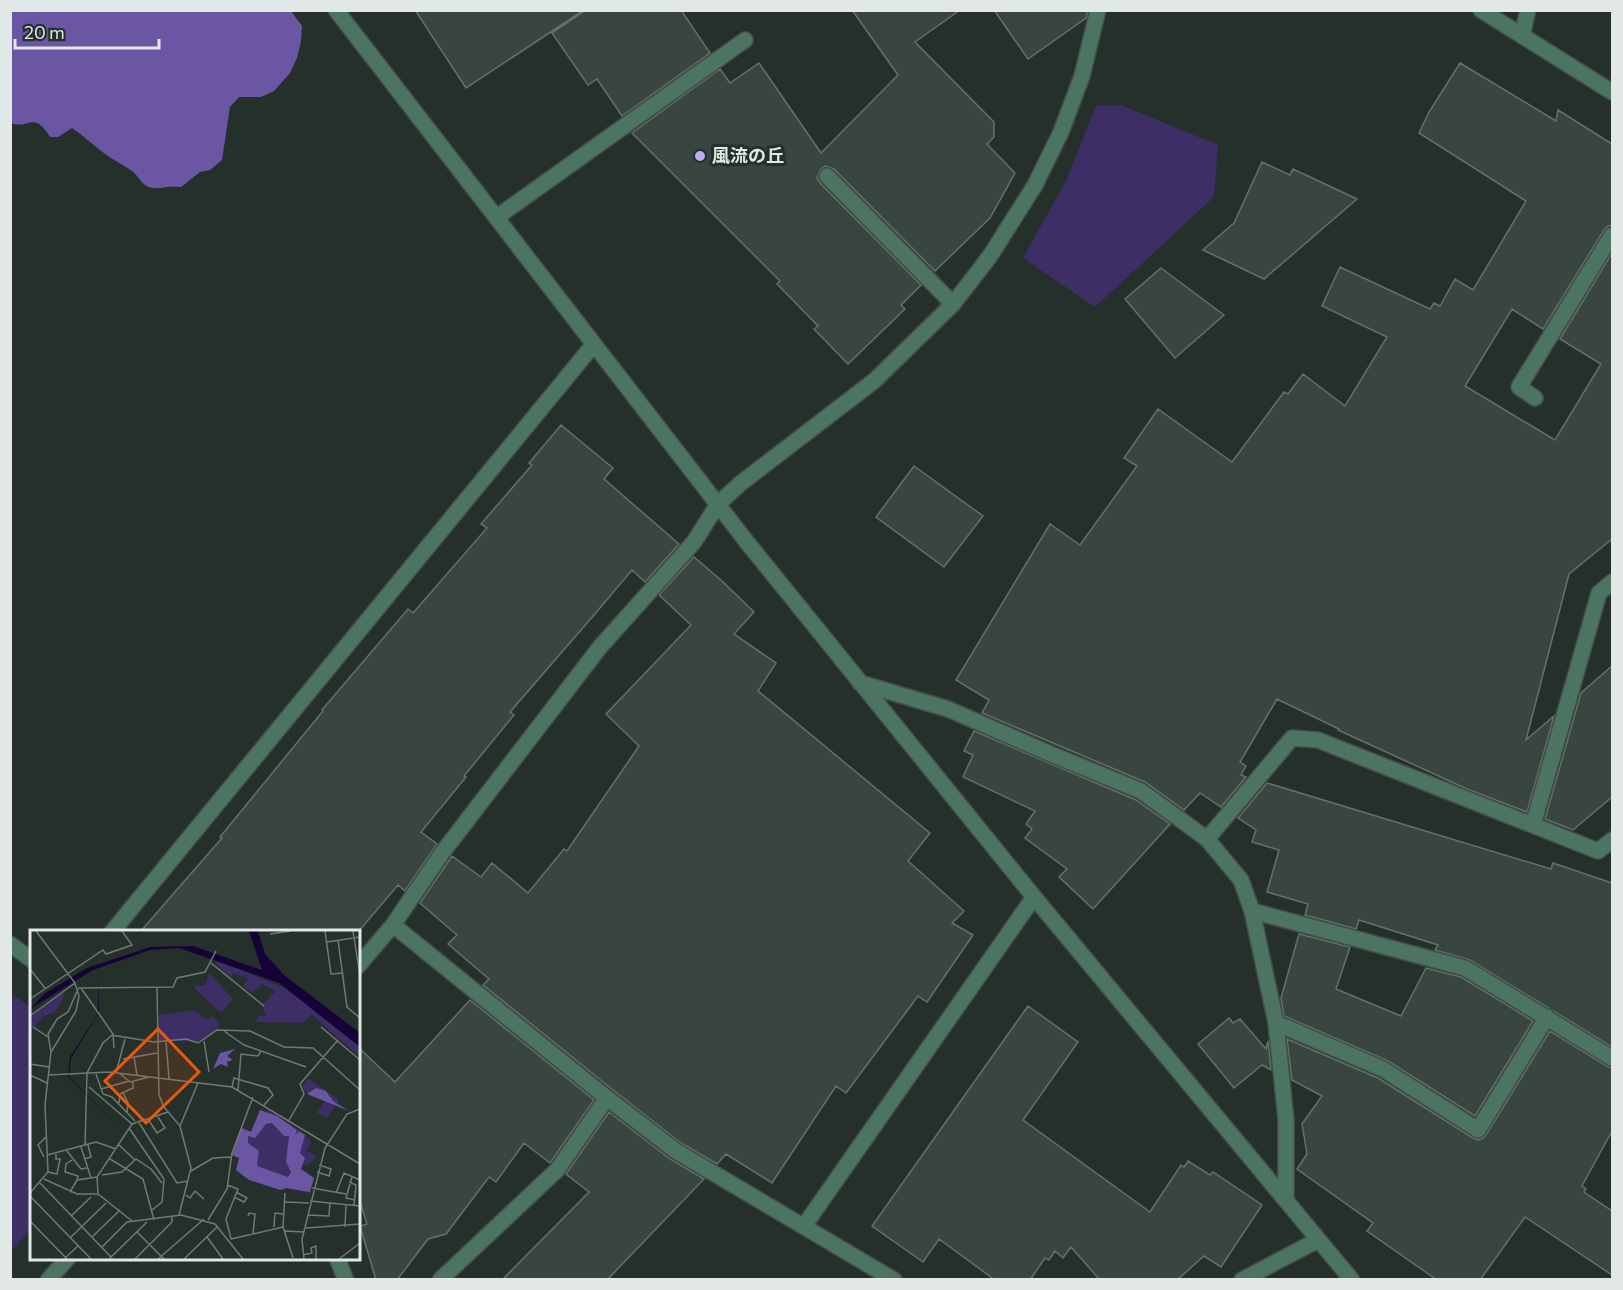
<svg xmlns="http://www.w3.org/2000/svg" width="1623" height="1290" font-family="Commissioner,'Noto Sans JP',sans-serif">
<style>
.green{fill:#3d2e65}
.forest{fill:#6a56a2}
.building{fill:#394640;stroke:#64716b;stroke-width:1.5}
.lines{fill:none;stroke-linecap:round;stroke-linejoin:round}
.minor-casing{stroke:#434d49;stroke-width:18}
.minor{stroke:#4c7463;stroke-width:15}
.poi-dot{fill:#bbaaf6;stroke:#25302b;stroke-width:2}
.labels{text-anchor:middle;stroke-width:6;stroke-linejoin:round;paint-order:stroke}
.poi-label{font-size:18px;font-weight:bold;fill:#e1e8e5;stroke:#25302b;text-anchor:start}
.inset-road{fill:none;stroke:#707a75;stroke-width:1.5}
.view{fill:#e8590c;fill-opacity:0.15;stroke:#e8590c;stroke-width:3}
.inset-edge{fill:none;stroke:#e1e8e5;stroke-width:3}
</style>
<rect width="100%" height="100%" fill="#25302b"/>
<path class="green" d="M 1121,105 L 1218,145 L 1214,197 L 1095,307 L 1023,258 L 1066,181 L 1096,106 Z
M 10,992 L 32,1009 L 31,1229 L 11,1251 Z"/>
<path class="forest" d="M 12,11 L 291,11 L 302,26 L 301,41 L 297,58 L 290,73 L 274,91 L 261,97 L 239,97 L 230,107 L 222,160 L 210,170 L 200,172 L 181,187 C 170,185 162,189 153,188 C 142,187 140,177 132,171 C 124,165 113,160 105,154 C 93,145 84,136 72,128 L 58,137 L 50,137 C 33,110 30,130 11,123 L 10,13 Z"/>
<path class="building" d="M 415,10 L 584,10 L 466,88 Z
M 586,10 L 681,10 L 710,53 L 622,116 L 597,79 L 588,85 L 552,33 Z
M 852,10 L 960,10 L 915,42 L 994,122 L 994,137 L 987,144 L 1015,173 L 990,218 L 935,271 L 834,169 L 825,166 L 820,170 L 817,178 L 820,183 L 921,285 L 901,305 L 905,309 L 848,364 L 814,329 L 818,326 L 777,284 L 780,281 L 632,133 L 720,69 L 730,83 L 759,63 L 821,153 L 898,75 Z
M 994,10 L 1088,10 L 1086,18 L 1028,59 Z
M 1460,63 L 1556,121 L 1558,110 L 1612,144 L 1612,225 L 1608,226 L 1604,230 L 1543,329 L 1512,309 L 1465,386 L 1555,440 L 1601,364 L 1560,339 L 1612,253 L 1612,539 L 1569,574 L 1526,740 L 1554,716 L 1527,812 L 1467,789 L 1338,730 L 1339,729 L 1277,699 L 1240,762 L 1246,766 L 1241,775 L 1246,777 L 1221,807 L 1200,793 L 1184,810 L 1145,782 L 982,713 L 989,700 L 956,680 L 1050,524 L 1080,545 L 1137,466 L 1124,458 L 1158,409 L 1232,462 L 1284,392 L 1288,394 L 1303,374 L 1345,406 L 1387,337 L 1322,306 L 1340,267 L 1430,309 L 1434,303 L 1440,306 L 1455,279 L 1473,290 L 1526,201 L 1419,133 L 1429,112 Z
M 1262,162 L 1290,175 L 1293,169 L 1357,199 L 1264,279 L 1203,250 L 1234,223 Z
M 1161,268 L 1224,315 L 1175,358 L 1125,299 Z
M 561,425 L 613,468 L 604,479 L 679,544 L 645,582 L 632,570 L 594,615 L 510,712 L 514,715 L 464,776 L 466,777 L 421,832 L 437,844 L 405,891 L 398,885 L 358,932 L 140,932 L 222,838 L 220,837 L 323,711 L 322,710 L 408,609 L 413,613 L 487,528 L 481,524 L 532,465 L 529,463 Z
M 914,466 L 983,516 L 944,567 L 876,517 Z
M 694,557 L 722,581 L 754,612 L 734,634 L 776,663 L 758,691 L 930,833 L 908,861 L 964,911 L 952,923 L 973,935 L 927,1002 L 918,996 L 846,1093 L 836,1086 L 772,1183 L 726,1154 L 717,1164 L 681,1143 L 613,1090 L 483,985 L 489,979 L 448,944 L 457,935 L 420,903 L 452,856 L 481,877 L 492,863 L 528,893 L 564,849 L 567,851 L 639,746 L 606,714 L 691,625 L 659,595 Z
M 1612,666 L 1612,797 L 1573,830 L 1545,819 L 1581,693 Z
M 974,731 L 1136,800 L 1170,824 L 1093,909 L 1059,877 L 1067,869 L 1025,838 L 1032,829 L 1026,824 L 1035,811 L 963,777 L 973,755 L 964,751 Z
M 1267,783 L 1551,869 L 1553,863 L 1612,883 L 1612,1047 L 1470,960 L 1435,950 L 1438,945 L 1359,920 L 1356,929 L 1305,915 L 1308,904 L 1267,892 L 1279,850 L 1252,842 L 1256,830 L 1238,818 Z
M 1299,934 L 1350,947 L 1336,989 L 1401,1016 L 1426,968 L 1461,977 L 1533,1021 L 1475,1116 L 1388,1061 L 1284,1016 L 1281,998 Z
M 470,1000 L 594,1100 L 550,1163 L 524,1143 L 496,1182 L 489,1177 L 446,1234 L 428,1239 L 397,1280 L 376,1280 L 360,1226 L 367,1224 L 358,1195 L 358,1047 L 395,1082 Z
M 1028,1006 L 1078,1042 L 1023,1120 L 1150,1212 L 1181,1165 L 1184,1167 L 1188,1161 L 1210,1175 L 1213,1172 L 1262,1205 L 1221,1267 L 1204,1256 L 1177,1280 L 1100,1280 L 1071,1247 L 1063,1258 L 1055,1251 L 1049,1260 L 1045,1258 L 1030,1280 L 995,1280 L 939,1239 L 923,1262 L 872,1226 Z
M 1229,1018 L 1233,1023 L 1240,1019 L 1266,1049 L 1268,1041 L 1271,1070 L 1262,1065 L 1234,1088 L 1198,1044 Z
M 1550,1031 L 1607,1066 L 1612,1068 L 1612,1131 L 1582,1186 L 1586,1189 L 1584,1192 L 1612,1211 L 1612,1275 L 1525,1217 L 1480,1280 L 1437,1280 L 1367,1231 L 1373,1223 L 1297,1169 L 1307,1154 L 1302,1124 L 1322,1096 L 1292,1080 L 1287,1039 L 1378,1078 L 1473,1138 L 1478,1140 L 1483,1138 L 1486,1135 Z
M 609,1112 L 670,1159 L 704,1179 L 607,1280 L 502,1280 L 589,1192 L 566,1174 Z"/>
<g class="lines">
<defs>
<path id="minor" d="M 336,10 L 746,541 L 1034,897 L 1352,1280
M 1481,10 L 1612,92
M 1522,36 L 1528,10
M 827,176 L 953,304
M 497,217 L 745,40
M 1535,398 L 1519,387 L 1612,235
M 860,683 L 948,709 L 1051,754 L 1141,791 L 1207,839 L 1241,880 L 1252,911 L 1276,1023 L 1286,1120 L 1286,1200
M 1533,825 L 1599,593 L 1612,582
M 1207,839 L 1292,738 L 1318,740 L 1598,851 L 1612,840
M 1252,911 L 1465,968 L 1612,1058
M 393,925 L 607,1098 L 676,1151 L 894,1280
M 112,932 L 594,344
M 10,944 L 32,960
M 358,966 L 393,925 L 442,853 L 600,647 L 694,542 L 718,504 L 741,483 L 874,381 L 953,304 L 990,256 L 1035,185 L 1061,132 L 1082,76 L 1098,10
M 1276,1023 L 1383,1069 L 1478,1130 L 1547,1017
M 804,1226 L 1034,897
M 337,1258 L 346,1280
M 48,1280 L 68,1258
M 440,1280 L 557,1170 L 607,1098
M 1242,1280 L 1318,1240"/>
</defs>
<use href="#minor" class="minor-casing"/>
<use href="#minor" class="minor"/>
</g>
<circle class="poi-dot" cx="700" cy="156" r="6"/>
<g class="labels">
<g class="poi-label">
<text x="712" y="162">風流の丘</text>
</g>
</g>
<g transform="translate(30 930)">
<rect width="330" height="330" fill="#25302b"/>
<path d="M 187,30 L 257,59 L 325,112 L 330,117 L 330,127 L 282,85 L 272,93 L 225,92 L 228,86 L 236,86 L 232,75 L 246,61 L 232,54 L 222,63 L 213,55 L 218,48 L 203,43 L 201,48 L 186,34 ZM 179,43 L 203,69 L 191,83 L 165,59 L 165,55 L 175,56 ZM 31,63 L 35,65 L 25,82 L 16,85 L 0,100 L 0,88 ZM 164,80 L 178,90 L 182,86 L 190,93 L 188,99 L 169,112 L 129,110 L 129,85 ZM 278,148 L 309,170 L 297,188 L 287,183 L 295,171 L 278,165 L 272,157 ZM 239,179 L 281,211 L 277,221 L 287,226 L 278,235 L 273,234 L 270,242 L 284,248 L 280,263 L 255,258 L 255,261 L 212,246 L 213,242 L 206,240 L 209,228 L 203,225 L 211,197 L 221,201 L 230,180 L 235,184 Z" fill="#3d2e65"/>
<path d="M 205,119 L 197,126 L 203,130 L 197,132 L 198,137 L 191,134 L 183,139 L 190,123 ZM 286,158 L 296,161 L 303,171 L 319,181 L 277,164 ZM 230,180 L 247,186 L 267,200 L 265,205 L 269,201 L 275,205 L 270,223 L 275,228 L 271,239 L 284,248 L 280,262 L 256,258 L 250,260 L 219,250 L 206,240 L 209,228 L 202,225 L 211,198 L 221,202 ZM 242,193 L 254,206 L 259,206 L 256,232 L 261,242 L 258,247 L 227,236 L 229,221 L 218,213 L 218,206 L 225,208 L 236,194 Z" fill="#6a56a2" fill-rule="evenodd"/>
<path d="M 219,1 L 228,1 L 235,24 L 254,45 L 330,103 L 330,117 L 249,53 L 149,18 L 120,20 L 63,40 L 0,79 L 14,64 L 57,38 L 120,17 L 163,16 L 232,40 ZM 69,45 L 69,83 L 41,128 L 39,147 L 93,202 L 38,147 L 40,127 L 68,84 Z" fill="#160236"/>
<path class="inset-road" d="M 295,1 L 301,44 L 312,43M 323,1 L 330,46M 240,4 L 261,1M 308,10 L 317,77 L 330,88M 297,12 L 330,7M 181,33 L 234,76M 0,39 L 15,58M 127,57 L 129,165 L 134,177 L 150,196 L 161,238 L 149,285M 48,58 L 143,57 L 147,48 L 175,42 L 186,21M 51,58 L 83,104 L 84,118M 0,69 L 73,20 L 76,24 L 102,15 L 92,1M 0,86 L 45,53M 3,97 L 18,107M 291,97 L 330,130M 194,101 L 214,115 L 276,137M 136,111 L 139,149M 174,111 L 179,142M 21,122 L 18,104 L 27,89 L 38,82 L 48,59M 104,127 L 107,145M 93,129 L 127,123M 0,134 L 19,137M 86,143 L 95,109M 89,143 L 100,152 L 119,147M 66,144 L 73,164 L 82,167 L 105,191M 0,145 L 17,153M 18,145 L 79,142 L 202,157 L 330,234M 59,157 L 102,194M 202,157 L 204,148 L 238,158 L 243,165 L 234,175M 71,159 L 99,151M 208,160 L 211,124 L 228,126 L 231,121M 93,163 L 98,173 L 97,183M 89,173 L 90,164 L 103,158 L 103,152M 118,189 L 127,203 L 135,198 L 128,187M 108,191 L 147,253 L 158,251M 258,192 L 274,164 L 270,154 L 308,110M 150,196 L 168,153M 99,198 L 134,249 L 132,272 L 122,280M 88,214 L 105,230M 55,216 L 57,143 L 73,113 L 82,105 L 124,112 L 156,109 L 168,113 L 187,100 L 220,101 L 254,117 L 283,118 L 330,160M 51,217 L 61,248M 37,221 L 51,239 L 57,238M 17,225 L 66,212 L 86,219M 14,227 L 8,215 L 16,207M 54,229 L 61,227 L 58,215M 80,229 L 113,249 L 124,290M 42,230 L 36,234 L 35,242 L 48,246 L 47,250M 161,241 L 183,228 L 201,227M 18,242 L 27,244 L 30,229 L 26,229 L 26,224M 287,242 L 299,246 L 301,239 L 289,235M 72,245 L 92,242 L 106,229 L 121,239 L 132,253M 322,247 L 316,268 L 325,270M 14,249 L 47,264 L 68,264 L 102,291M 319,252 L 326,255 L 324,275M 10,253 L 81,327M 197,255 L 208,259 L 196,289 L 201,309M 282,258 L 316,264M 40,262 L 47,250 L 67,247M 0,263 L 18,242 L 15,175 L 21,122 L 46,81 L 49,66 L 45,53 L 6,1M 255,263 L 253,297 L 263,328M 306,263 L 314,243 L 330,250M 68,264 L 67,247 L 102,194 L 138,182M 156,265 L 160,268 L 165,261 L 174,269M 0,266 L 61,329M 204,267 L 214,272 L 217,268 L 206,262M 280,271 L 330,276M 255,272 L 279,273M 278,285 L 299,286 L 300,273M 41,286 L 61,267M 218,286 L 219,283 L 225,284 L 223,304M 178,290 L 197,259 L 202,223 L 223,167M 0,291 L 37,329M 244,297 L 245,283 L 253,284M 315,297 L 316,274M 276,298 L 330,294M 255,301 L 274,302M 107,302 L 134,329M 62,307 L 90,280M 177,307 L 193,329M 40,308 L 76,273M 201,309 L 253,297M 72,317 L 97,292 L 151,285 L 185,294 L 213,329M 273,325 L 282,323 L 281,318 L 286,316 L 286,329M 34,329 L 48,316M 79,329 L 117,292M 105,329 L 142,292 L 142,287M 128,329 L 174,289M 154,329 L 188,296M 274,329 L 272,309 L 295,218 L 317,184 L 330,179M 309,329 L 330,313"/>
<path class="view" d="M 128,99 L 169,142 L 116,193 L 75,151 Z"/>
<rect width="330" height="330" class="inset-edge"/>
</g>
<rect width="1623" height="1290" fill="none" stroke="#e1e8e5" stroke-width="24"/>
<path d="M15 39v9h144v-9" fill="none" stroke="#e1e8e5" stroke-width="3"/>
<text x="24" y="39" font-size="18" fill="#e1e8e5" stroke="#25302b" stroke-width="4.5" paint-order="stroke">20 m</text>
</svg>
